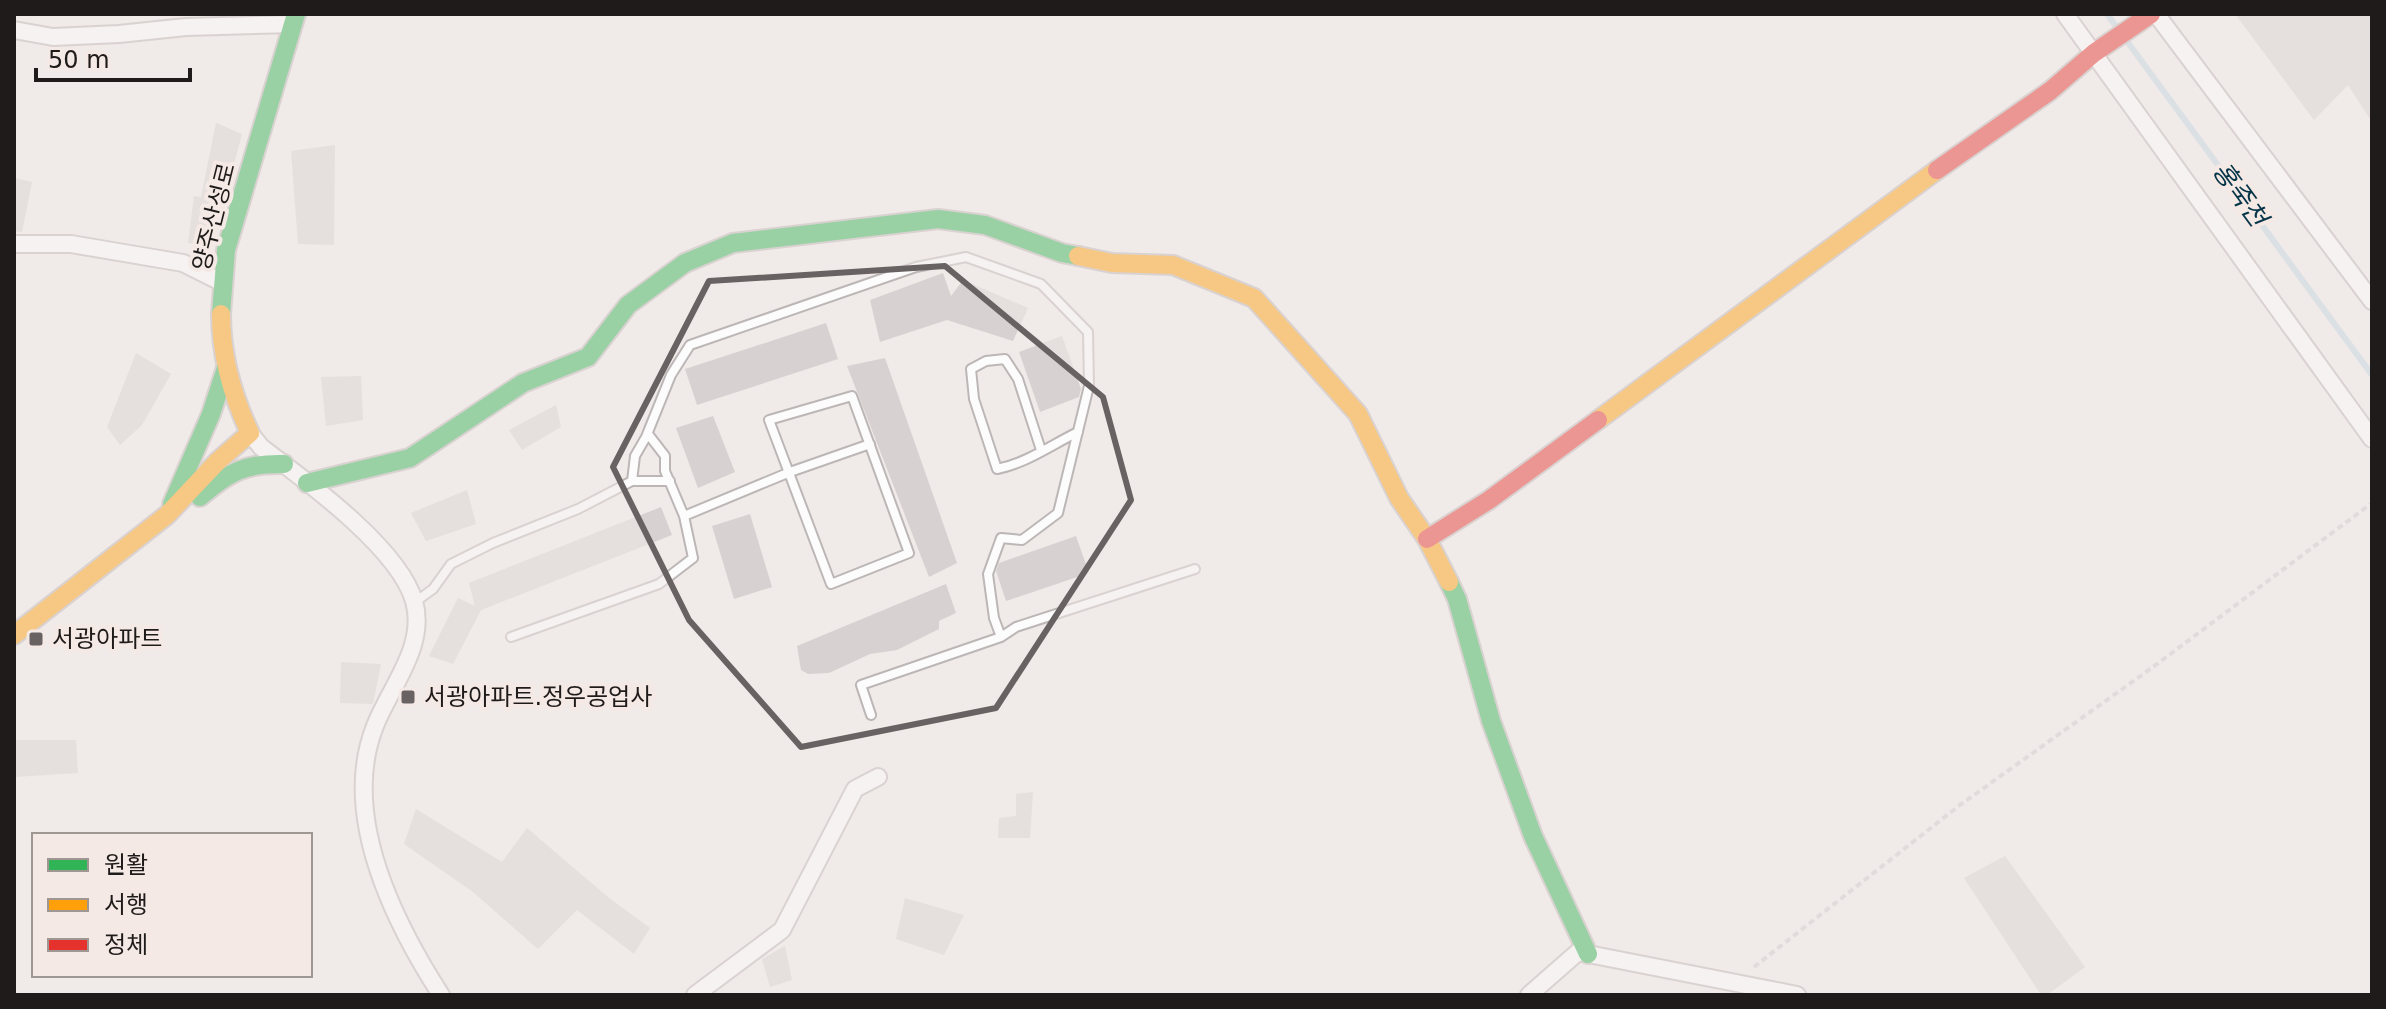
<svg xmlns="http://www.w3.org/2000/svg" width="2386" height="1009" font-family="'DejaVu Sans','Noto Sans KR',sans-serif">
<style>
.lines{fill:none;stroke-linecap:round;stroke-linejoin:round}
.stream{stroke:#c0d6e2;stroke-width:6}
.building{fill:#d7d2d1}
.lane-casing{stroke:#bcb7b6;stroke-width:12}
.street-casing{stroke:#bcb7b6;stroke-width:20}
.fast-casing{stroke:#bcb7b6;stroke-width:22}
.slow-casing{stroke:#bcb7b6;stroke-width:22}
.jam-casing{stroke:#bcb7b6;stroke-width:22}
.path{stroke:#cecccc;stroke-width:4;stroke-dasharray:6 4;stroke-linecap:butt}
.lane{stroke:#fdfcfc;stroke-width:8}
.street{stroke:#fdfcfc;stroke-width:16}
.fast{stroke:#30b455;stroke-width:18}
.slow{stroke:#ff9f0a;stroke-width:18}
.jam{stroke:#e5322d;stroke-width:18}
.marked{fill:none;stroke:#686362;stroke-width:6;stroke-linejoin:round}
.poi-dot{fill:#686362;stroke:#f4e9e5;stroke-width:3}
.labels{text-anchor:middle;stroke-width:8;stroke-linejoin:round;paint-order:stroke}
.street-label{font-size:24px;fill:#1f1b1a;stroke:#f4e9e5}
.poi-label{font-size:24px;fill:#1f1b1a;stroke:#f4e9e5;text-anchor:start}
.water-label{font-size:26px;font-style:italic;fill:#043448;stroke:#f4e9e5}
</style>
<rect width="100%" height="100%" fill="#f0eae8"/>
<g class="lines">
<path class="stream" d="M 2107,14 L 2372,375"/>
</g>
<path class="building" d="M 2235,14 L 2372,14 L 2372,122 L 2348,85 L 2314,120 Z
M 216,123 L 242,134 L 212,248 L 188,243 L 194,196 L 201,197 Z
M 335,145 L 334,245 L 298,244 L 291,151 Z
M 14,178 L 32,182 L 22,232 L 14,231 Z
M 943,273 L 951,296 L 963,280 L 1028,308 L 1013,341 L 947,320 L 880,342 L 870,300 Z
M 826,323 L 838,359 L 697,405 L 685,369 Z
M 1062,336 L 1081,389 L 1079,397 L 1040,412 L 1019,352 Z
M 136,353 L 171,374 L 142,425 L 120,445 L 107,427 Z
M 885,358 L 957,563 L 929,577 L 847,366 Z
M 361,376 L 363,420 L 326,426 L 321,377 Z
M 556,405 L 561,427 L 522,450 L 509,430 Z
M 713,416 L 735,472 L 698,488 L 676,428 Z
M 467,490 L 476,524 L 426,541 L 411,513 Z
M 661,507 L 672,535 L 481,610 L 453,664 L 429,656 L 458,598 L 475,606 L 469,583 Z
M 750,514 L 772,587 L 734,599 L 712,526 Z
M 1076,536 L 1089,573 L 1006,601 L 996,571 L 999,563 Z
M 946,584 L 956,613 L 939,621 L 939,629 L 897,650 L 870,654 L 829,673 L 808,674 L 801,670 L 797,646 Z
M 341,662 L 381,664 L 373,704 L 340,703 Z
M 14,740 L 76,740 L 78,773 L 14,777 Z
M 1033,792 L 1030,838 L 998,838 L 999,818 L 1016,816 L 1016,794 Z
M 416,809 L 502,862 L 527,828 L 609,898 L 650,928 L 634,954 L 577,910 L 538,949 L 473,892 L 404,844 Z
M 2005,856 L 2085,967 L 2047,995 L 2041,995 L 1964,878 Z
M 905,898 L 964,915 L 944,955 L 896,939 Z
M 785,946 L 792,980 L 770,987 L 762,959 Z"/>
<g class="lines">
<defs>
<path id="lane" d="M 852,396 L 909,553 L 831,584 L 769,420 Z
M 1041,450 L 1018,379 L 1005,359 L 986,361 L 971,369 L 974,399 L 997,469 C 1027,463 1051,445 1078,432
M 632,481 L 670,481
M 684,516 L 790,472 L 870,444
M 415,602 L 433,589 L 451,564 L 493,543 L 578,509 L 632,481 L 635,456 L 646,437 L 671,375 L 690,345 L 916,267 L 966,257 L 1041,284 L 1088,332 L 1089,386 L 1058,513 L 1022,540 L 1001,538 L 988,574 L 994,618 L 1001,637
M 511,637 L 659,584 L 693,558 L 684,516 L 665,471 L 665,456 L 648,434
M 871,715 L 861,685 L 1001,637 L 1016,627 L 1195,569"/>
<path id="street" d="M 2065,14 L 2372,439
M 2156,14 L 2372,301
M 14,30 L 53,37 L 119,34 L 186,27 L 293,24
M 14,244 L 71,244 L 183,263 L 221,282
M 250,433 L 261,447 C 305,480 399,548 414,601 C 427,646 390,687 375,726 C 340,814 394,922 441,995
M 695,995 L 782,930 L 855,789 L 878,777
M 1529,995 L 1578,952 L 1797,995"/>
<path id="fast" d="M 221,314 L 226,250 L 296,14
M 307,483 L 410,458 L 523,383 L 588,357 L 628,305 L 685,263 L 733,243 L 938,219 L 985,225 L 1062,253 L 1078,256
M 200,497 C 229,472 245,463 284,464
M 172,504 L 211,414 L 226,368
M 1449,582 L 1457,599 L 1491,721 L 1533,836 L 1588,954"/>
<path id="slow" d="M 1078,256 L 1112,263 L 1173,265 L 1254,298 L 1358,414 L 1399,498 L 1427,539 L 1449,582
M 1598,420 L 1937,170
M 14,635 L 167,515 L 218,461 L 250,433 C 232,395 221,356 221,314"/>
<path id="jam" d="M 1937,170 L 2050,91 L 2094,53 L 2151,14
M 1427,539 L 1489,500 L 1598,420"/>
</defs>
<use href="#lane" class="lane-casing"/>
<use href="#street" class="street-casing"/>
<use href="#fast" class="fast-casing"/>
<use href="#slow" class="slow-casing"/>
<use href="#jam" class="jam-casing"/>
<path class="path" d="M 1754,967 L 1960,805 L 2153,667 L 2372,503"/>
<use href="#lane" class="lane"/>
<use href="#street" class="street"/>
<use href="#fast" class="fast"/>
<use href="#slow" class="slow"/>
<use href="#jam" class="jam"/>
</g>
<path d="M0 0H2386V1009H0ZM 945,266 L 1103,397 L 1131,500 L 996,708 L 801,747 L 689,620 L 613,467 L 709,281 Z" fill="#f0eae8" fill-opacity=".55" fill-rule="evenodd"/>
<path class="marked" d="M 945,266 L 1103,397 L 1131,500 L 996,708 L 801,747 L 689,620 L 613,467 L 709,281 Z"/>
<g class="poi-dot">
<rect x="28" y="631" width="16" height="16" rx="4"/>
<rect x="400" y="689" width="16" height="16" rx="4"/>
</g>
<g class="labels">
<g class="street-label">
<text transform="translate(214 217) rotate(-76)" y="8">양주산성로</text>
</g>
<g class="poi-label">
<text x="52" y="647">서광아파트</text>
<text x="424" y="705">서광아파트.정우공업사</text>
</g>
<g class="water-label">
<text transform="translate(2240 194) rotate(54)" y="9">홍죽천</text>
</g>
</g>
<rect width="2386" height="1009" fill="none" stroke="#1f1b1a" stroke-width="32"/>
<rect x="32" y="833" width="280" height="144" fill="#f4e9e5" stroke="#9f9794" stroke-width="2"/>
<rect x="48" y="859" width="40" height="12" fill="#30b455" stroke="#9f9794" stroke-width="2"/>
<text x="104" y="873" font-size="24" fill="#1f1b1a">원활</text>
<rect x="48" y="899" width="40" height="12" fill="#ff9f0a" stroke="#9f9794" stroke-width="2"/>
<text x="104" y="913" font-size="24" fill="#1f1b1a">서행</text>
<rect x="48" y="939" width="40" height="12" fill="#e5322d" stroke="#9f9794" stroke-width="2"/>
<text x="104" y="953" font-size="24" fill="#1f1b1a">정체</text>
<path d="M36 68v12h154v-12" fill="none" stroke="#1f1b1a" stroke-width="4"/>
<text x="48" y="68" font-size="24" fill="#1f1b1a" stroke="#f4e9e5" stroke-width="6" paint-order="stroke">50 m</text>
</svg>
